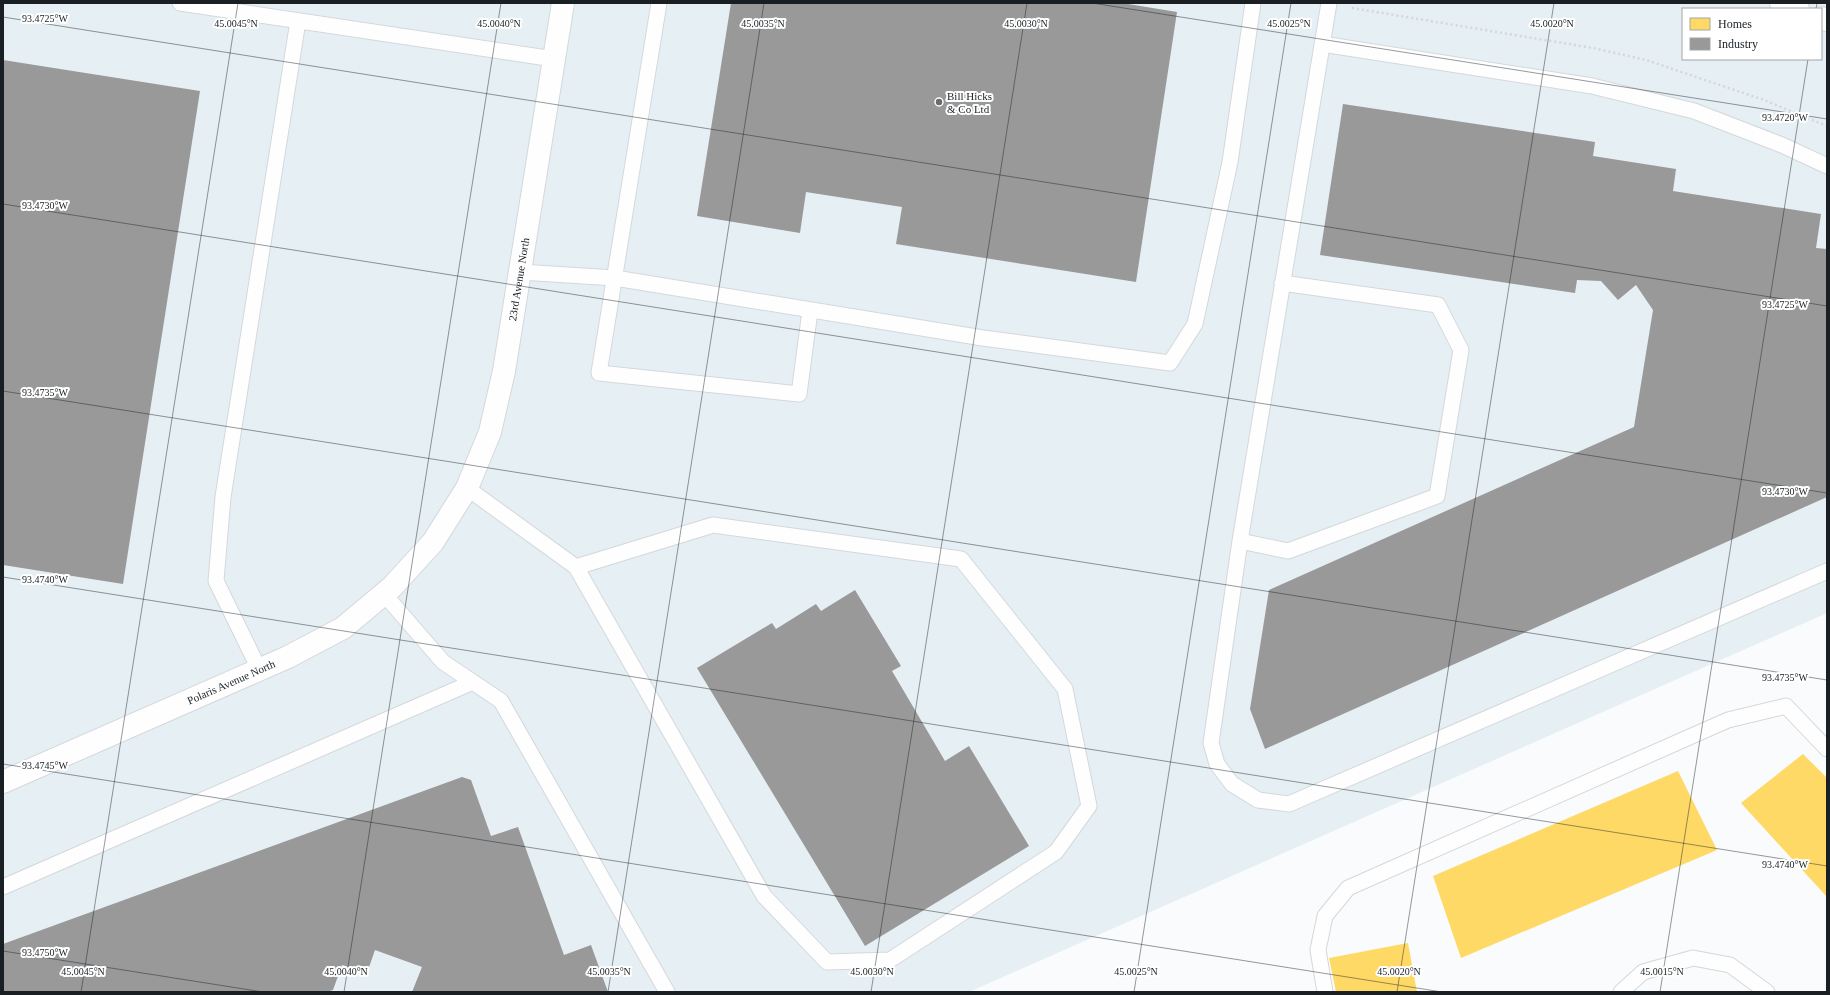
<svg xmlns="http://www.w3.org/2000/svg" width="1830" height="995" font-family="Georgia,serif">
<style>
.built{fill:#e6eff4;fill-rule:evenodd}
.homes{fill:#ffd966}
.industry{fill:#999}
.lines{fill:none;stroke-linecap:round;stroke-linejoin:round}
.service-casing{stroke:#d4d8db;stroke-width:17}
.minor-casing{stroke:#d4d8db;stroke-width:24}
.tertiary-casing{stroke:#d4d8db;stroke-width:24}
.path{stroke:#d6d6d7;stroke-width:2.5;stroke-dasharray:2 3;stroke-linecap:butt}
.service{stroke:#fefeff;stroke-width:15}
.minor{stroke:#fefeff;stroke-width:22}
.tertiary{stroke:#fefeff;stroke-width:22}
.ticks{fill:none;stroke:#191f23;stroke-width:1;stroke-opacity:0.45}
.poi-dot{fill:#676c6f;stroke:#fff;stroke-width:1.5}
.labels{text-anchor:middle;stroke-width:4;stroke-linejoin:round;paint-order:stroke}
.poi-label{font-size:11px;fill:#191f23;stroke:#fff;text-anchor:start}
.street-label{font-size:11px;fill:#191f23;stroke:#fff}
.ticks-label{font-size:10px;text-anchor:middle;fill:#191f23;stroke:#fff;stroke-width:4;stroke-linejoin:round;paint-order:stroke}
</style>
<rect width="100%" height="100%" fill="#f9fbfc"/>
<path class="built" d="M 3,3 L 1827,3 L 1827,613 L 969,992 L 3,992 ZM 1683,9 L 1821,9 L 1821,59 L 1683,59 Z"/>
<path class="homes" d="M 1803,754 L 1827,778 L 1827,897 L 1741,803 Z
M 1678,771 L 1717,850 L 1461,958 L 1433,876 Z
M 1408,943 L 1417,992 L 1336,992 L 1329,958 Z"/>
<path class="industry" d="M 731,3 L 1122,3 L 1177,12 L 1136,282 L 896,244 L 902,207 L 806,192 L 800,233 L 697,216 Z
M 3,60 L 200,91 L 123,584 L 3,565 Z
M 1343,104 L 1595,142 L 1593,156 L 1676,169 L 1673,191 L 1821,214 L 1816,248 L 1827,249 L 1827,497 L 1265,749 L 1250,709 L 1269,590 L 1634,427 L 1653,310 L 1636,285 L 1618,300 L 1601,281 L 1577,280 L 1575,293 L 1320,255 Z
M 855,590 L 901,666 L 892,671 L 945,761 L 969,746 L 1029,846 L 865,946 L 697,668 L 772,623 L 776,629 L 816,604 L 821,611 Z
M 462,777 L 471,780 L 491,836 L 518,827 L 564,955 L 591,945 L 608,992 L 412,992 L 422,967 L 375,950 L 367,973 L 342,965 L 333,990 L 327,992 L 3,992 L 3,944 Z"/>
<g class="lines">
<defs>
<path id="service" d="M 180,3 L 554,59
M 659,3 L 599,373 L 799,394 L 810,311
M 1329,3 L 1240,541 L 1211,743 L 1217,764 L 1232,784 L 1258,800 L 1289,804 L 1827,571
M 1322,44 L 1592,86 L 1694,111 L 1782,145 L 1827,166
M 520,272 L 615,278 L 983,338 L 1170,363 L 1195,324 L 1230,162 L 1253,3
M 467,488 L 576,567 L 764,896 L 827,962 L 890,960 L 1056,852 L 1089,806 L 1065,689 L 961,559 L 713,525 L 576,567
M 1240,541 L 1288,551 L 1437,496 L 1461,350 L 1438,305 L 1282,283
M 384,594 L 443,662 L 501,701 L 667,992
M 259,669 L 216,581 L 223,497 L 298,21
M 3,887 L 473,682
M 1325,992 L 1318,950 L 1325,916 L 1348,888 L 1728,720 L 1786,706 L 1827,749
M 1621,992 L 1643,972 L 1693,958 L 1730,965 L 1767,992"/>
<g id="minor">
<path id="s1" d="M 3,782 L 288,657 L 343,628 L 392,587 L 433,542 L 467,488 L 490,432 L 504,371 L 563,3"/>
</g>
<path id="tertiary" d="M 1781,3 L 1798,9
M 1821,18 L 1827,20"/>
</defs>
<use href="#service" class="service-casing"/>
<use href="#minor" class="minor-casing"/>
<use href="#tertiary" class="tertiary-casing"/>
<path class="path" d="M 1352,8 L 1593,48 L 1646,60 L 1764,100 L 1827,126"/>
<use href="#service" class="service"/>
<use href="#minor" class="minor"/>
<use href="#tertiary" class="tertiary"/>
</g>
<path class="ticks" d="M 1092,3 L 1827,119M 1816,9 L 1817,3M 3,17 L 1827,306M 3,204 L 1827,493M 3,391 L 1827,680M 3,577 L 1827,866M 3,764 L 1442,992M 3,951 L 263,992M 81,992 L 238,3M 344,992 L 501,3M 608,992 L 764,3M 871,992 L 1027,3M 1134,992 L 1291,3M 1397,992 L 1554,3M 1660,992 L 1808,59"/>
<circle class="poi-dot" cx="939" cy="102" r="4"/>
<g class="labels">
<g class="poi-label">
<text x="947" y="100">Bill Hicks<tspan x="947" dy="13">&amp; Co Ltd</tspan></text>
</g>
<g class="street-label">
<text dy="4" stroke="none"><textPath href="#s1" startOffset="778">23rd Avenue North</textPath></text>
<text dy="4" stroke="none"><textPath href="#s1" startOffset="249">Polaris Avenue North</textPath></text>
</g>
</g>
<g class="ticks-label">
<text x="45" y="22">93.4725°W</text>
<text x="236" y="27">45.0045°N</text>
<text x="499" y="27">45.0040°N</text>
<text x="763" y="27">45.0035°N</text>
<text x="1026" y="27">45.0030°N</text>
<text x="1289" y="27">45.0025°N</text>
<text x="1552" y="27">45.0020°N</text>
<text x="1785" y="121">93.4720°W</text>
<text x="45" y="209">93.4730°W</text>
<text x="1785" y="308">93.4725°W</text>
<text x="45" y="396">93.4735°W</text>
<text x="1785" y="495">93.4730°W</text>
<text x="45" y="583">93.4740°W</text>
<text x="1785" y="681">93.4735°W</text>
<text x="45" y="769">93.4745°W</text>
<text x="1785" y="868">93.4740°W</text>
<text x="45" y="956">93.4750°W</text>
<text x="83" y="975">45.0045°N</text>
<text x="346" y="975">45.0040°N</text>
<text x="609" y="975">45.0035°N</text>
<text x="872" y="975">45.0030°N</text>
<text x="1136" y="975">45.0025°N</text>
<text x="1399" y="975">45.0020°N</text>
<text x="1662" y="975">45.0015°N</text>
</g>
<rect width="1830" height="995" fill="none" stroke="#191f23" stroke-width="8"/>
<rect x="1682" y="8" width="140" height="52" fill="#ffffff" stroke="#a3a5a7"/>
<rect x="1690" y="18" width="20" height="12" fill="#ffd966" stroke="#a3a5a7"/>
<text x="1718" y="28" font-size="12" fill="#191f23">Homes</text>
<rect x="1690" y="38" width="20" height="12" fill="#999999" stroke="#a3a5a7"/>
<text x="1718" y="48" font-size="12" fill="#191f23">Industry</text>
</svg>
